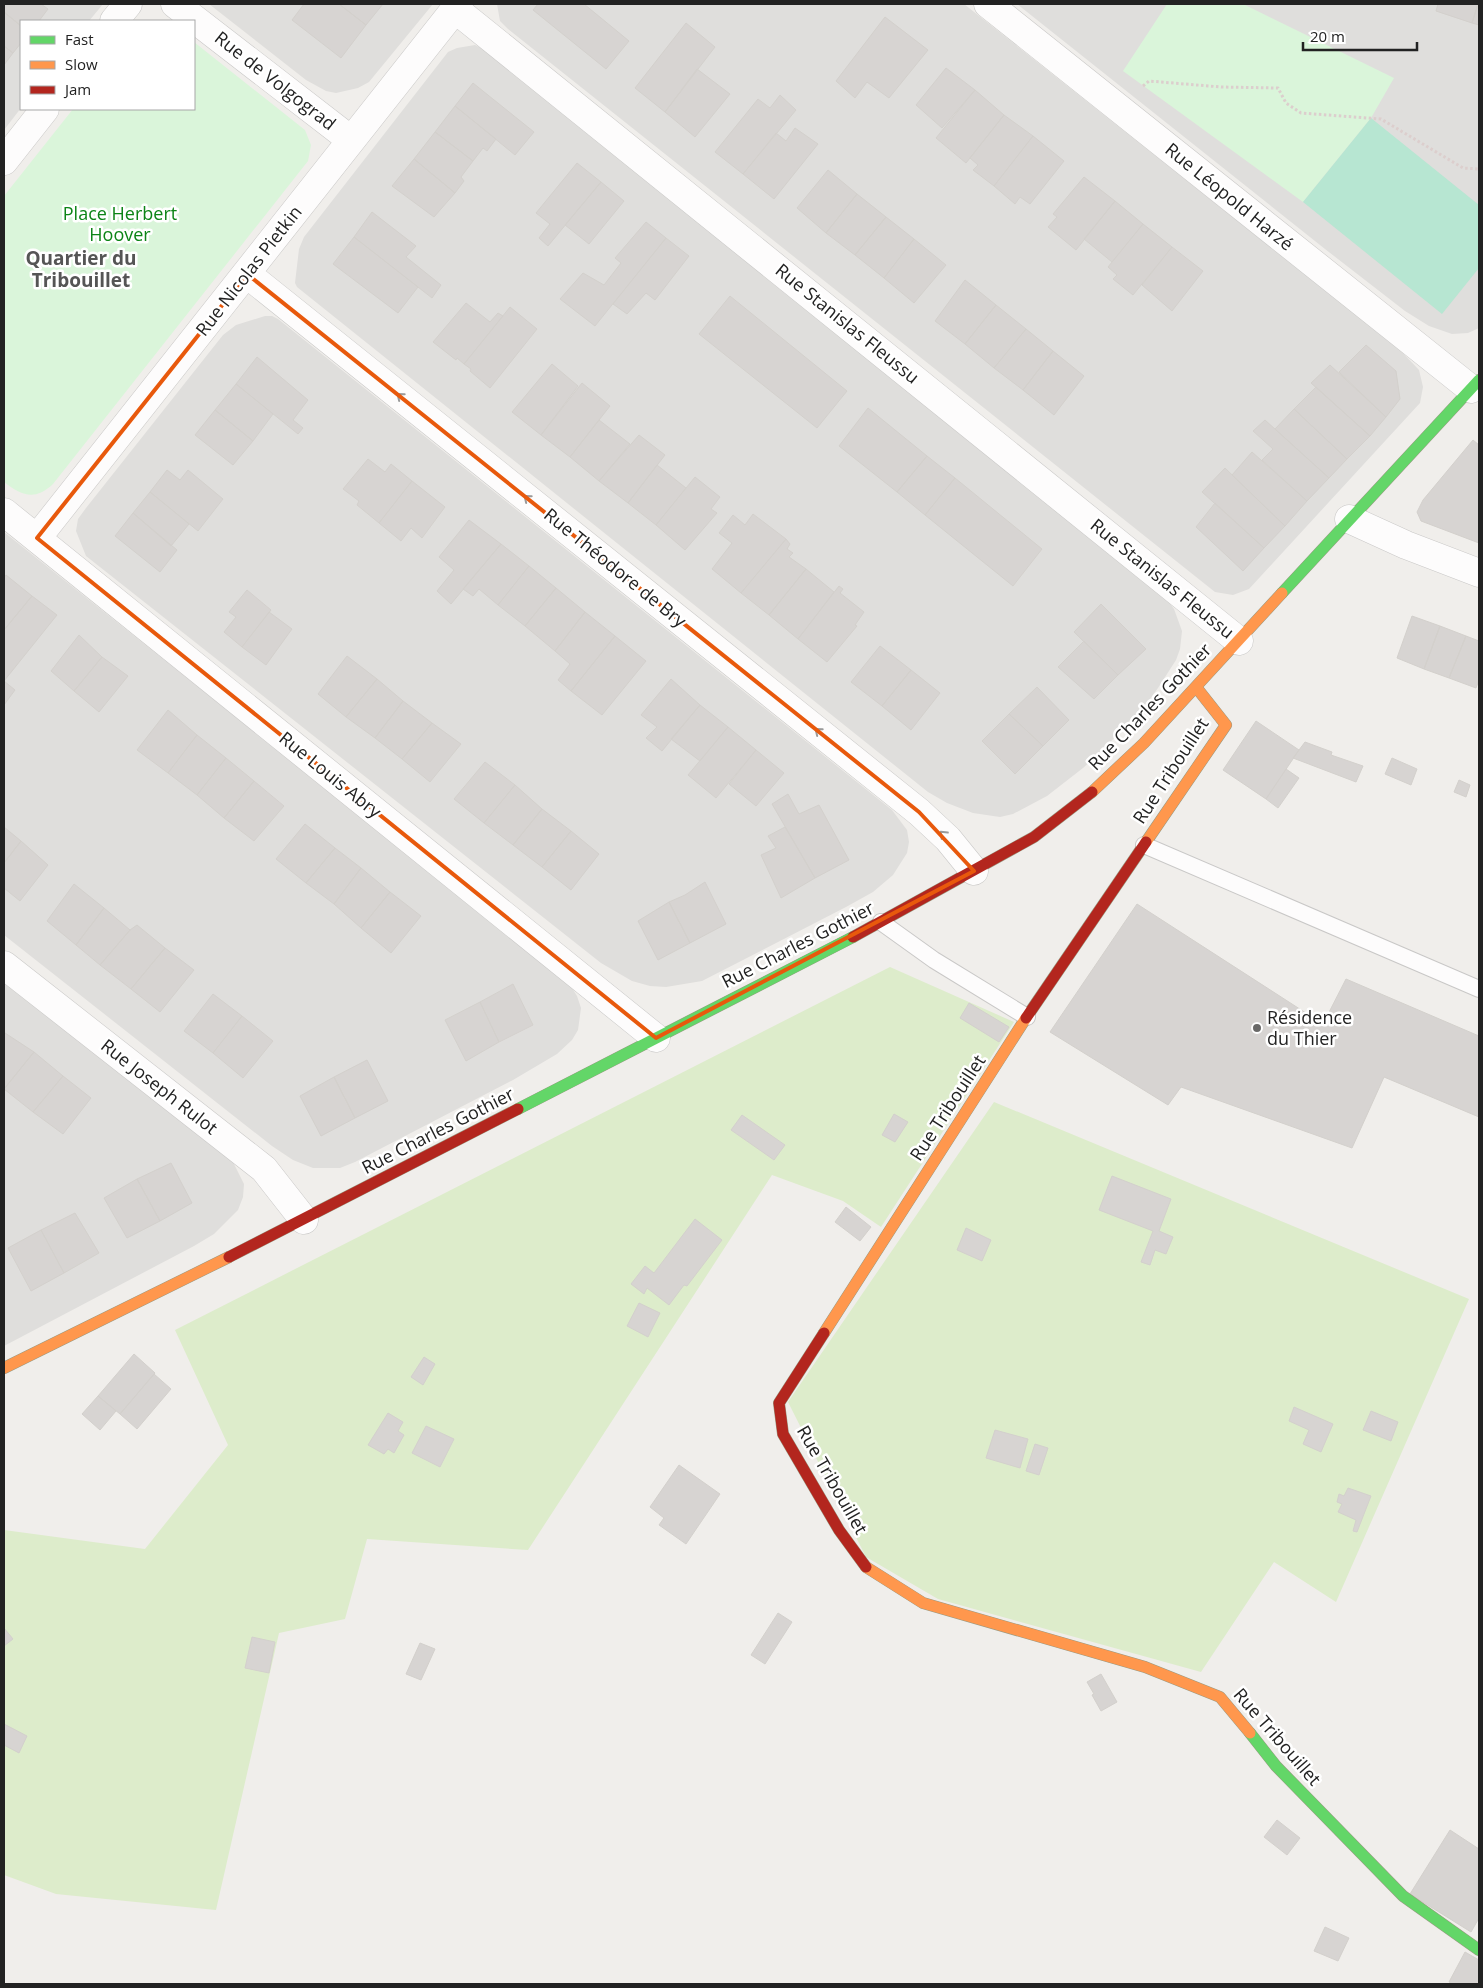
<svg xmlns="http://www.w3.org/2000/svg" width="1483" height="1988" font-family="'Open Sans',sans-serif">
<style>
.residential{fill:#dfdedc}
.grass{fill:#ddeccb}
.park{fill:#daf5da}
.pitch{fill:#b7e6d2}
.building{fill:#d7d4d2;stroke:#d3d0cc}
.lines{fill:none;stroke-linecap:round;stroke-linejoin:round}
.lane-casing{stroke:#c9c8c7;stroke-width:18}
.street-casing{stroke:#c9c8c7;stroke-width:29}
.fast-casing{stroke:#999a82;stroke-width:12}
.slow-casing{stroke:#999a82;stroke-width:12}
.jam-casing{stroke:#999a82;stroke-width:12}
.path{stroke:#dccecd;stroke-width:3;stroke-dasharray:2.5 2.5;stroke-linecap:butt}
.lane{stroke:#fdfcfc;stroke-width:16}
.street{stroke:#fdfcfc;stroke-width:28}
.fast{stroke:#63d668;stroke-width:11}
.slow{stroke:#ff974d;stroke-width:11}
.jam{stroke:#b3261e;stroke-width:11}
.oneway{stroke:#9a9a9a}
.marked{fill:none;stroke:#e8590c;stroke-width:4;stroke-linejoin:round}
.poi-dot{fill:#6a6968;stroke:#fff;stroke-width:2}
.labels{text-anchor:middle;stroke-width:5;stroke-linejoin:round;paint-order:stroke}
.street-label{font-size:18px;fill:#222;stroke:#fff}
.park-label{font-size:18px;fill:#0c8416;stroke:#fff}
.poi-label{font-size:18px;fill:#222;stroke:#fff;text-anchor:start}
.neighbourhood-label{font-size:19px;font-weight:bold;fill:#555;stroke:#fff}
</style>
<rect width="100%" height="100%" fill="#f0eeeb"/>
<path class="residential" d="M 4,4 L 103,4 L 89,21 L 21,21 L 21,108 L 4,130 Z
M 209,4 L 433,4 L 369,82 L 358,88 L 336,93 L 326,91 L 306,80 Z
M 497,4 L 964,4 L 1400,350 L 1419,370 L 1423,387 L 1420,403 L 1249,589 L 1233,595 L 1215,592 L 508,29 L 500,21 Z
M 1017,4 L 1479,4 L 1479,328 L 1468,333 L 1452,334 L 1429,326 L 1405,311 L 1325,249 Z
M 475,45 L 483,49 L 694,218 L 1167,599 L 1174,609 L 1182,631 L 1180,649 L 1176,660 L 1158,688 L 1147,703 L 1102,751 L 1083,768 L 1047,796 L 1013,814 L 1000,817 L 973,813 L 947,803 L 928,792 L 297,287 L 295,283 L 299,249 L 304,237 L 448,52 L 457,48 Z
M 265,316 L 272,316 L 278,319 L 892,810 L 907,830 L 909,842 L 907,853 L 893,875 L 873,892 L 846,907 L 702,981 L 666,987 L 650,986 L 632,981 L 601,963 L 86,556 L 76,531 L 78,519 L 86,508 L 223,335 L 236,325 Z
M 4,532 L 569,983 L 577,996 L 581,1008 L 578,1030 L 572,1040 L 557,1054 L 513,1080 L 355,1162 L 340,1168 L 313,1168 L 293,1160 L 272,1146 L 4,935 Z
M 4,980 L 233,1162 L 244,1184 L 243,1197 L 238,1210 L 214,1234 L 194,1246 L 4,1346 Z"/>
<path class="grass" d="M 890,967 L 1014,1022 L 881,1227 L 843,1201 L 772,1175 L 528,1550 L 367,1539 L 345,1619 L 279,1633 L 216,1910 L 56,1894 L 4,1875 L 4,1530 L 145,1549 L 228,1445 L 175,1330 Z
M 994,1102 L 1469,1299 L 1336,1602 L 1274,1562 L 1201,1672 L 938,1599 L 866,1557 L 788,1402 Z"/>
<path class="park" d="M 1167,4 L 1243,4 L 1394,78 L 1371,118 L 1303,202 L 1123,71 Z
M 194,42 L 305,130 L 311,145 L 308,161 L 53,484 C 35,501 22,496 4,482 L 4,196 L 73,109 L 194,109 Z"/>
<path class="pitch" d="M 1371,118 L 1479,205 L 1479,268 L 1442,314 L 1303,202 Z"/>
<path class="building" d="M 4,4 L 41,4 L 48,9 L 39,21 L 21,21 L 21,26 L 4,12 Z
M 304,4 L 339,4 L 366,25 L 341,58 L 292,20 Z
M 339,4 L 383,4 L 366,25 Z
M 538,4 L 584,4 L 629,41 L 606,69 L 533,10 Z
M 1438,4 L 1478,4 L 1472,23 L 1436,11 Z
M 1478,4 L 1479,4 L 1479,25 L 1472,23 Z
M 4,12 L 21,26 L 21,43 L 13,53 L 4,46 Z
M 885,17 L 928,50 L 889,98 L 867,82 L 855,98 L 836,81 Z
M 686,23 L 715,47 L 665,112 L 635,88 Z
M 4,46 L 13,53 L 4,65 Z
M 946,68 L 975,90 L 942,128 L 916,105 Z
M 697,69 L 730,94 L 695,137 L 665,112 Z
M 473,83 L 534,132 L 515,155 L 455,106 Z
M 975,90 L 1004,115 L 966,163 L 936,138 Z
M 780,95 L 796,110 L 743,174 L 715,152 L 758,99 L 770,108 Z
M 455,106 L 496,139 L 487,151 L 483,148 L 473,161 L 435,132 Z
M 1004,115 L 1033,136 L 994,186 L 973,170 L 978,165 L 970,158 Z
M 795,128 L 818,144 L 774,199 L 743,174 L 776,133 L 786,141 Z
M 435,132 L 473,161 L 461,177 L 464,181 L 455,193 L 414,159 Z
M 1033,136 L 1064,161 L 1030,204 L 1020,197 L 1015,204 L 994,186 Z
M 414,159 L 455,193 L 434,217 L 392,186 Z
M 577,163 L 601,182 L 548,246 L 539,238 L 550,224 L 536,213 Z
M 828,170 L 857,194 L 826,233 L 797,208 Z
M 1084,177 L 1115,201 L 1076,250 L 1048,227 L 1057,217 L 1053,214 Z
M 601,182 L 624,201 L 589,244 L 565,225 Z
M 857,194 L 886,217 L 855,255 L 826,233 Z
M 1115,201 L 1143,224 L 1112,262 L 1084,239 Z
M 372,212 L 416,246 L 406,257 L 441,285 L 432,298 L 354,237 Z
M 886,217 L 914,239 L 884,278 L 855,255 Z
M 646,222 L 666,238 L 595,326 L 560,299 L 583,273 L 604,285 L 621,263 L 615,258 Z
M 1143,224 L 1172,247 L 1133,295 L 1113,279 L 1117,275 L 1108,267 Z
M 354,237 L 418,287 L 398,313 L 333,264 Z
M 666,238 L 689,256 L 655,300 L 646,293 L 627,314 L 613,304 Z
M 914,239 L 946,265 L 914,303 L 884,278 Z
M 1172,247 L 1203,271 L 1172,311 L 1142,285 Z
M 965,280 L 996,305 L 965,344 L 935,321 Z
M 730,296 L 847,391 L 817,428 L 699,334 Z
M 466,303 L 490,322 L 498,313 L 503,316 L 464,364 L 457,358 L 456,360 L 433,342 Z
M 996,305 L 1026,329 L 994,368 L 965,344 Z
M 510,307 L 537,329 L 490,388 L 470,371 L 471,369 L 464,364 Z
M 1026,329 L 1053,351 L 1023,390 L 994,368 Z
M 1366,345 L 1396,371 L 1400,399 L 1386,417 L 1339,372 Z
M 1053,351 L 1084,376 L 1054,415 L 1023,390 Z
M 257,357 L 308,400 L 293,420 L 303,428 L 298,434 L 236,384 Z
M 552,364 L 578,386 L 541,435 L 512,412 Z
M 1330,365 L 1386,417 L 1370,436 L 1311,383 Z
M 582,383 L 610,406 L 570,457 L 541,435 Z
M 236,384 L 273,414 L 253,441 L 215,410 Z
M 1316,387 L 1370,436 L 1347,459 L 1294,409 Z
M 868,408 L 927,456 L 897,492 L 839,446 Z
M 1294,409 L 1347,459 L 1329,478 L 1275,429 Z
M 215,410 L 253,441 L 233,465 L 195,435 Z
M 599,420 L 630,444 L 599,481 L 570,457 Z
M 1265,420 L 1329,478 L 1307,501 L 1262,460 L 1273,449 L 1253,431 Z
M 639,435 L 665,455 L 628,503 L 599,481 Z
M 1473,440 L 1479,445 L 1479,543 L 1421,521 L 1417,512 L 1423,500 Z
M 1252,452 L 1307,501 L 1285,526 L 1232,475 Z
M 927,456 L 955,478 L 925,515 L 897,492 Z
M 368,459 L 385,472 L 391,464 L 412,481 L 379,523 L 357,505 L 359,501 L 343,489 Z
M 657,465 L 686,488 L 656,525 L 628,503 Z
M 1225,468 L 1285,526 L 1264,548 L 1202,492 Z
M 167,470 L 180,480 L 188,470 L 223,499 L 198,531 L 150,492 Z
M 695,477 L 720,497 L 711,509 L 717,513 L 685,550 L 656,525 Z
M 955,478 L 1042,549 L 1013,586 L 925,515 Z
M 412,481 L 445,507 L 422,538 L 411,528 L 401,541 L 379,523 Z
M 150,492 L 189,524 L 171,546 L 133,513 Z
M 1215,503 L 1264,548 L 1243,571 L 1196,527 Z
M 133,513 L 177,550 L 160,572 L 115,536 Z
M 753,514 L 786,539 L 741,593 L 712,569 L 732,543 L 719,533 L 733,515 L 745,525 Z
M 469,520 L 501,544 L 451,604 L 437,591 L 454,570 L 439,557 Z
M 786,539 L 790,544 L 787,549 L 793,553 L 789,557 L 806,569 L 769,615 L 741,593 Z
M 501,544 L 529,566 L 498,605 L 479,589 L 473,596 L 463,589 Z
M 529,566 L 556,588 L 525,626 L 498,605 Z
M 806,569 L 834,592 L 798,639 L 769,615 Z
M 6,575 L 32,596 L 4,630 L 4,578 Z
M 839,586 L 843,589 L 840,593 L 864,612 L 855,625 L 857,626 L 827,662 L 798,639 Z
M 556,588 L 585,612 L 555,651 L 525,626 Z
M 247,590 L 271,610 L 242,647 L 224,632 L 236,617 L 229,612 Z
M 32,596 L 57,615 L 4,681 L 4,630 Z
M 1101,604 L 1146,649 L 1118,675 L 1074,632 Z
M 269,612 L 292,629 L 266,665 L 242,647 Z
M 585,612 L 615,636 L 571,691 L 558,680 L 570,664 L 555,651 Z
M 1412,616 L 1440,626 L 1424,669 L 1397,658 Z
M 1440,626 L 1466,636 L 1449,678 L 1424,669 Z
M 79,635 L 102,657 L 74,691 L 51,671 Z
M 615,636 L 646,661 L 602,715 L 571,691 Z
M 1466,636 L 1479,641 L 1479,680 L 1476,688 L 1449,678 Z
M 1084,641 L 1118,675 L 1094,699 L 1058,667 Z
M 880,646 L 911,670 L 882,706 L 851,682 Z
M 347,656 L 377,679 L 346,717 L 318,694 Z
M 102,657 L 128,676 L 99,712 L 74,691 Z
M 911,670 L 940,693 L 911,730 L 882,706 Z
M 377,679 L 403,701 L 375,738 L 346,717 Z
M 671,679 L 700,705 L 662,751 L 646,738 L 657,727 L 641,715 Z
M 4,681 L 15,690 L 4,705 Z
M 1037,687 L 1069,720 L 1043,746 L 1009,714 Z
M 403,701 L 432,723 L 402,759 L 375,738 Z
M 700,705 L 728,727 L 700,761 L 671,739 Z
M 168,710 L 197,735 L 168,773 L 137,750 Z
M 1009,714 L 1043,746 L 1015,774 L 982,741 Z
M 1256,721 L 1299,750 L 1266,799 L 1223,770 Z
M 432,723 L 461,744 L 430,782 L 402,759 Z
M 728,727 L 756,750 L 716,798 L 688,775 Z
M 197,735 L 226,758 L 197,795 L 168,773 Z
M 1305,742 L 1332,752 L 1331,755 L 1363,766 L 1356,782 L 1293,758 Z
M 756,750 L 784,773 L 756,806 L 729,784 Z
M 226,758 L 254,781 L 224,818 L 197,795 Z
M 1392,758 L 1417,769 L 1411,785 L 1385,774 Z
M 485,762 L 515,785 L 484,823 L 454,799 Z
M 1286,769 L 1299,778 L 1278,808 L 1266,799 Z
M 1459,780 L 1470,785 L 1466,797 L 1454,792 Z
M 254,781 L 284,806 L 254,841 L 224,818 Z
M 515,785 L 542,809 L 513,845 L 484,823 Z
M 788,794 L 799,814 L 819,805 L 849,860 L 815,878 L 772,804 Z
M 542,809 L 571,831 L 542,867 L 513,845 Z
M 305,824 L 335,848 L 306,883 L 276,859 Z
M 4,827 L 21,841 L 4,863 Z
M 785,827 L 815,878 L 781,898 L 761,855 L 776,848 L 768,836 Z
M 571,831 L 599,854 L 571,890 L 542,867 Z
M 21,841 L 48,865 L 20,901 L 4,888 L 4,863 Z
M 335,848 L 361,868 L 334,904 L 306,883 Z
M 361,868 L 390,892 L 361,928 L 334,904 Z
M 705,882 L 726,924 L 690,943 L 669,902 L 685,895 Z
M 74,884 L 104,908 L 76,945 L 47,921 Z
M 390,892 L 421,916 L 391,953 L 361,928 Z
M 669,902 L 690,943 L 658,960 L 638,921 Z
M 1137,904 L 1323,1024 L 1346,979 L 1479,1036 L 1479,1117 L 1384,1077 L 1352,1148 L 1181,1087 L 1168,1105 L 1050,1032 Z
M 104,908 L 130,930 L 100,965 L 76,945 Z
M 137,925 L 165,948 L 131,989 L 100,965 L 130,930 Z
M 165,948 L 194,970 L 160,1012 L 131,989 Z
M 513,984 L 533,1025 L 499,1042 L 480,1002 Z
M 213,994 L 242,1016 L 213,1053 L 184,1031 Z
M 480,1002 L 499,1042 L 466,1061 L 445,1020 Z
M 969,1003 L 1009,1027 L 999,1042 L 960,1018 Z
M 242,1016 L 273,1041 L 243,1078 L 213,1053 Z
M 5,1033 L 34,1052 L 4,1089 L 4,1034 Z
M 34,1052 L 63,1076 L 33,1112 L 4,1089 Z
M 367,1060 L 388,1101 L 355,1118 L 334,1077 Z
M 63,1076 L 91,1098 L 63,1134 L 33,1112 Z
M 334,1077 L 355,1118 L 321,1136 L 300,1096 Z
M 894,1114 L 908,1122 L 895,1142 L 882,1135 Z
M 742,1115 L 785,1145 L 774,1160 L 731,1130 Z
M 171,1163 L 192,1203 L 160,1221 L 137,1179 Z
M 1112,1176 L 1171,1199 L 1159,1231 L 1173,1237 L 1166,1254 L 1155,1250 L 1150,1265 L 1141,1262 L 1153,1231 L 1099,1210 Z
M 137,1179 L 160,1221 L 127,1238 L 104,1198 Z
M 846,1207 L 871,1227 L 860,1241 L 835,1222 Z
M 75,1213 L 99,1253 L 64,1273 L 41,1230 Z
M 695,1219 L 722,1240 L 687,1286 L 684,1285 L 669,1305 L 647,1288 L 644,1294 L 631,1284 L 645,1266 L 654,1273 Z
M 966,1228 L 991,1240 L 982,1261 L 957,1250 Z
M 41,1230 L 64,1273 L 31,1291 L 8,1248 Z
M 639,1303 L 660,1313 L 648,1337 L 627,1326 Z
M 134,1354 L 155,1373 L 120,1414 L 98,1396 Z
M 424,1357 L 435,1364 L 423,1385 L 411,1377 Z
M 154,1374 L 171,1389 L 137,1429 L 120,1414 Z
M 98,1396 L 116,1411 L 100,1430 L 82,1414 Z
M 1294,1407 L 1333,1424 L 1321,1452 L 1303,1444 L 1309,1430 L 1289,1421 Z
M 1371,1411 L 1398,1422 L 1391,1441 L 1363,1430 Z
M 388,1413 L 403,1422 L 398,1431 L 404,1435 L 394,1453 L 388,1449 L 384,1454 L 368,1445 Z
M 426,1426 L 454,1439 L 440,1467 L 412,1453 Z
M 995,1430 L 1028,1439 L 1020,1468 L 986,1458 Z
M 1035,1444 L 1048,1448 L 1039,1475 L 1026,1471 Z
M 679,1465 L 720,1494 L 686,1544 L 659,1525 L 664,1518 L 650,1507 Z
M 1348,1488 L 1371,1496 L 1357,1532 L 1353,1531 L 1356,1520 L 1338,1512 L 1342,1504 L 1337,1502 L 1339,1494 L 1344,1496 Z
M 778,1613 L 792,1622 L 765,1664 L 751,1655 Z
M 4,1628 L 13,1639 L 4,1646 Z
M 252,1637 L 275,1642 L 269,1673 L 245,1668 Z
M 420,1643 L 435,1649 L 421,1680 L 406,1674 Z
M 1101,1674 L 1117,1702 L 1101,1711 L 1092,1695 L 1094,1694 L 1087,1682 Z
M 4,1724 L 27,1736 L 19,1753 L 4,1745 Z
M 1277,1820 L 1300,1838 L 1287,1855 L 1264,1837 Z
M 1450,1830 L 1479,1849 L 1479,1918 L 1471,1932 L 1410,1894 Z
M 1325,1927 L 1349,1938 L 1338,1961 L 1314,1951 Z
M 1465,1952 L 1479,1960 L 1479,1984 L 1451,1984 L 1451,1983 L 1449,1982 Z"/>
<g class="lines">
<defs>
<path id="lane" d="M 1144,845 L 1479,989
M 881,922 L 934,960 L 1027,1017"/>
<path id="street" d="M 175,4 L 351,140
M 988,4 L 1471,389
M 455,9 L 1239,641
M 114,21 L 128,4
M 4,161 L 45,109
M 247,274 L 919,812 L 948,839 L 974,871
M 4,512 L 656,1038
M 1349,519 L 1406,545 L 1479,573
M 37,538 L 459,4
M 4,965 L 264,1169 L 304,1220"/>
<path id="fast" d="M 1282,593 L 1479,380
M 518,1109 L 853,937
M 1250,1733 L 1276,1766 L 1403,1896 L 1479,1950"/>
<path id="slow" d="M 1092,792 L 1144,743 L 1282,593
M 1146,842 L 1226,725 L 1196,687
M 824,1333 L 1026,1018
M 4,1368 L 229,1257
M 866,1567 L 923,1603 L 1145,1667 L 1220,1697 L 1250,1733"/>
<path id="jam" d="M 853,937 L 1034,837 L 1092,792
M 1026,1018 L 1146,842
M 229,1257 L 518,1109
M 824,1333 L 779,1403 L 783,1434 L 839,1530 L 866,1567"/>
</defs>
<use href="#lane" class="lane-casing"/>
<use href="#street" class="street-casing"/>
<use href="#fast" class="fast-casing"/>
<use href="#slow" class="slow-casing"/>
<use href="#jam" class="jam-casing"/>
<path class="path" d="M 1143,86 L 1149,81 L 1221,87 L 1278,88 L 1286,103 L 1301,113 L 1381,119 L 1463,168 L 1479,169"/>
<use href="#lane" class="lane"/>
<use href="#street" class="street"/>
<use href="#fast" class="fast"/>
<use href="#slow" class="slow"/>
<use href="#jam" class="jam"/>
</g>
<defs><path id="oneway-chevron" d="M-2-3.5L2.5 0L-2 3.5" fill="none" stroke-width="1.6" stroke-linecap="round" stroke-linejoin="round" transform="scale(1.25)"/></defs>
<g class="oneway">
<use href="#oneway-chevron" transform="translate(400 396) rotate(-141)"/>
<use href="#oneway-chevron" transform="translate(527 498) rotate(-141)"/>
<use href="#oneway-chevron" transform="translate(818 731) rotate(-141)"/>
<use href="#oneway-chevron" transform="translate(943 834) rotate(-136)"/>
</g>
<path class="marked" d="M 247,274 L 919,812 L 974,871 L 656,1038 L 37,538 Z"/>
<circle class="poi-dot" cx="1257" cy="1028" r="5"/>
<g class="labels">
<g class="street-label">
<text transform="translate(275 81) rotate(38)" y="6">Rue de Volgograd</text>
<text transform="translate(1229 197) rotate(39)" y="6">Rue Léopold Harzé</text>
<text transform="translate(249 271) rotate(-52)" y="6">Rue Nicolas Pietkin</text>
<text transform="translate(847 324) rotate(39)" y="6">Rue Stanislas Fleussu</text>
<text transform="translate(615 568) rotate(39)" y="6">Rue Théodore de Bry</text>
<text transform="translate(1162 579) rotate(39)" y="6">Rue Stanislas Fleussu</text>
<text transform="translate(1150 707) rotate(-46)" y="6">Rue Charles Gothier</text>
<text transform="translate(1171 771) rotate(-57)" y="6">Rue Tribouillet</text>
<text transform="translate(330 775) rotate(39)" y="6">Rue Louis Abry</text>
<text transform="translate(798 945) rotate(-27)" y="6">Rue Charles Gothier</text>
<text transform="translate(159 1087) rotate(38)" y="6">Rue Joseph Rulot</text>
<text transform="translate(948 1108) rotate(-57)" y="6">Rue Tribouillet</text>
<text transform="translate(438 1131) rotate(-27)" y="6">Rue Charles Gothier</text>
<text transform="translate(832 1480) rotate(60)" y="6">Rue Tribouillet</text>
<text transform="translate(1277 1737) rotate(49)" y="6">Rue Tribouillet</text>
</g>
<g class="park-label">
<text x="120" y="220">Place Herbert<tspan x="120" dy="21">Hoover</tspan></text>
</g>
<g class="poi-label">
<text x="1267" y="1024">Résidence<tspan x="1267" dy="21">du Thier</tspan></text>
</g>
<g class="neighbourhood-label">
<text x="81" y="265">Quartier du<tspan x="81" dy="22">Tribouillet</tspan></text>
</g>
</g>
<rect width="1483" height="1988" fill="none" stroke="#222222" stroke-width="10"/>
<rect x="20" y="20" width="175" height="90" fill="#ffffff" stroke="#a7a7a7"/>
<rect x="30" y="36" width="25" height="8" fill="#63d668" stroke="#a7a7a7"/>
<text x="65" y="45" font-size="15" fill="#222222">Fast</text>
<rect x="30" y="61" width="25" height="8" fill="#ff974d" stroke="#a7a7a7"/>
<text x="65" y="70" font-size="15" fill="#222222">Slow</text>
<rect x="30" y="86" width="25" height="8" fill="#b3261e" stroke="#a7a7a7"/>
<text x="65" y="95" font-size="15" fill="#222222">Jam</text>
<path d="M1303 42v8h114v-8" fill="none" stroke="#222222" stroke-width="2.5"/>
<text x="1310" y="42" font-size="15" fill="#222222" stroke="#ffffff" stroke-width="4" paint-order="stroke">20 m</text>
</svg>
